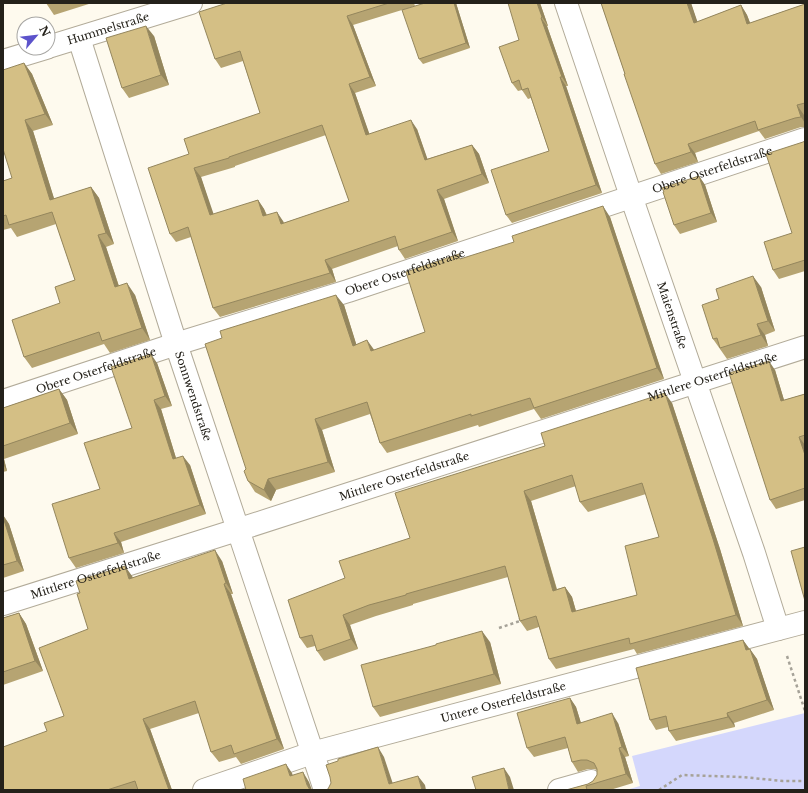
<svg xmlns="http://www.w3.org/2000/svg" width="808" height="793" font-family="'Libre Baskerville',serif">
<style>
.green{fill:#d4d7fc}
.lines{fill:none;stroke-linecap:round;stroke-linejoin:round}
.minor-casing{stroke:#b2ab99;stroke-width:24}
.path{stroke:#a6a298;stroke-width:2.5;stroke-dasharray:3 3;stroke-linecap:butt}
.minor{stroke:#fff;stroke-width:22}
.wall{fill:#b6a472;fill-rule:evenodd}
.shaded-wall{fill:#94865d}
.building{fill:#d4bf85;stroke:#94865d;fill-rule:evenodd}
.labels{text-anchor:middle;stroke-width:3;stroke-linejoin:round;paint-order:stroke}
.street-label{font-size:11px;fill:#24211a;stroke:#fff}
</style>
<rect width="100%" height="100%" fill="#fefaee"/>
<path class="green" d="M 805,713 L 805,790 L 626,790 L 640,786 L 632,756 Z"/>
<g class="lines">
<defs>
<g id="minor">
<path id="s1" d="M 566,3 L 631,196 L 754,553 L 778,629"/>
<path id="s2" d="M 79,38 L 176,344 L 325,790"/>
<path id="s3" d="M 48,47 L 191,3"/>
<path d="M 3,61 L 46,48"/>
<path id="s4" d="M 3,401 L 176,344 L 348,291 L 805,139"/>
<path id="s5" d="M 3,604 L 237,530 L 696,382 L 805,347"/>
<path id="s6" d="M 204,790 L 312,753 L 805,622"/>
<path d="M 559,790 L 591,781"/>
</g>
</defs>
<use href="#minor" class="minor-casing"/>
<path class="path" d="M 499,628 L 520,621 L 520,618
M 787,656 L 805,711
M 659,790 L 682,775 L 742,777 L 783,781 L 805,781"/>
<use href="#minor" class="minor"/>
</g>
<path class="wall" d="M 46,3 L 92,3 L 54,15 Z
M 227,3 L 414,3 L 415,6 L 353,25 L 376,86 L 355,93 L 369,134 L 417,129 L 427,159 L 472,145 L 479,154 L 489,183 L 444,199 L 458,241 L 405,259 L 399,250 L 398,246 L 332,269 L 336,282 L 220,317 L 213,308 L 191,237 L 176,242 L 170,234 L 189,154 L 260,113 L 243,61 L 221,68 L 215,59 ZM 326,135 L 349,201 L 284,223 L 283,221 L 267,215 L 264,209 L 258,200 L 213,215 L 201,177 L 235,167 L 235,166 Z
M 456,3 L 470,48 L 423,64 L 419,59 Z
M 540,3 L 548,26 L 547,26 L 568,86 L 566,86 L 602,193 L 512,223 L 506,215 L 549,151 L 531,98 L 528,99 L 522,90 L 518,91 L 512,83 L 519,40 Z
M 601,3 L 691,3 L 697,22 L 741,5 L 747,15 L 750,23 L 805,4 L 805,114 L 804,115 L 805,119 L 805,127 L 801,127 L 765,139 L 759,131 L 695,153 L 698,162 L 661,174 L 655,164 L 625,74 Z
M 154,36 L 169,85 L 129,98 L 122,88 Z
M 24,63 L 32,74 L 53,125 L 33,131 L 54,199 L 91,187 L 99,198 L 114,244 L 106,247 L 119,286 L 135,295 L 150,340 L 110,353 L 104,344 L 32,368 L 24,357 L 75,280 L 56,224 L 17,237 L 11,228 L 3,230 L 3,181 L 12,178 Z
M 805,141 L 805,271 L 779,279 L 773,270 L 792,233 L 803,142 Z
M 699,176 L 705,185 L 717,222 L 680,234 L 674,225 Z
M 610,217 L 664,379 L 541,419 L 534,409 L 479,427 L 478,425 L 387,453 L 380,443 L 370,414 L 322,430 L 335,472 L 276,490 L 271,501 L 255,492 L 248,481 L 344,305 L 356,344 L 374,350 L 425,332 L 462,259 Z
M 761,287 L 775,331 L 765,335 L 768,346 L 727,359 L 713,339 L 719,299 Z
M 157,363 L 172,406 L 161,409 L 176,458 L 190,465 L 206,514 L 121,542 L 124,553 L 76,568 L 69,558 L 100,489 L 132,428 Z
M 775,370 L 784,400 L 805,394 L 805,500 L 776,509 L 770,500 Z
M 59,389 L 67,400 L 78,434 L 4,459 L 7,471 L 3,472 L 3,408 Z
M 672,403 L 720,549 L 743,626 L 637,654 L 634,649 L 556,669 L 549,659 L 539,627 L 527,631 L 520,621 L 508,577 L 413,604 L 413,605 L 376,616 L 350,625 L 358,649 L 324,661 L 317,651 L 315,646 L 307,648 L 300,638 L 345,578 L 410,538 L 545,446 ZM 576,486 L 580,502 L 588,512 L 646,494 L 659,537 L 637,595 L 576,611 L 572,597 L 565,587 L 557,589 L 531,501 Z
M 3,515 L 9,524 L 24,571 L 3,578 Z
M 222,561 L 233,594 L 231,594 L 284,749 L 241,764 L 236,757 L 219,762 L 211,752 L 199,713 L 150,729 L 172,790 L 3,790 L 47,731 L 64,716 L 88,629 L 132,576 L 133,578 Z
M 19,613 L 26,624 L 43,671 L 3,685 L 3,618 Z
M 743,640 L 757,659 L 774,710 L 734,723 L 735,727 L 676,741 L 669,731 L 668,727 L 656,730 L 650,720 Z
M 490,642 L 501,684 L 380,717 L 373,707 Z
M 570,698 L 576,707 L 581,723 L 618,723 L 629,756 L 625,757 L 633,783 L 610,790 L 566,790 L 588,784 L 593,781 L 597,775 L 597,770 L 594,769 L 588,769 L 578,772 L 572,762 L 568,748 L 534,757 L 527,748 Z"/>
<path class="shaded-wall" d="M 454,3 L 456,3 L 470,48 L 466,43 Z
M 537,3 L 540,3 L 548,26 L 542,17 Z
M 687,3 L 691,3 L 701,32 L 694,23 Z
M 741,5 L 747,15 L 754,33 L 747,24 Z
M 347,16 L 353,25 L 376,86 L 370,77 Z
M 541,18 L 547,26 L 568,86 L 562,77 Z
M 146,26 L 154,36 L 169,85 L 161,75 Z
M 24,63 L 32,74 L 53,125 L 45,114 Z
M 560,77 L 566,86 L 602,193 L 596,185 Z
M 349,84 L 355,93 L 373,144 L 366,135 Z
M 797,105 L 804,115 L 805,119 L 805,123 L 801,117 Z
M 25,120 L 33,131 L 58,211 L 50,200 Z
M 411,120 L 417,129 L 431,169 L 425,160 Z
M 688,144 L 695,153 L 698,162 L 691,152 Z
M 472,145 L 479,154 L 489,183 L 482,174 Z
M 194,168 L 201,177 L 217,224 L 210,215 Z
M 699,176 L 705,185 L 717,222 L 711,213 Z
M 91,187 L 99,198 L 114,244 L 106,233 Z
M 437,190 L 444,199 L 458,241 L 452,232 Z
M 258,200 L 264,209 L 270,225 L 263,216 Z
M 603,206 L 610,217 L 664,379 L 657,368 Z
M 277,212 L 283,221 L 287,233 L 281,224 Z
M 98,235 L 106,247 L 123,299 L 115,287 Z
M 325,260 L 332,269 L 336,282 L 330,273 Z
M 753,276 L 761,287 L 775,331 L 768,321 Z
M 127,283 L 135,295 L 150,340 L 142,328 Z
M 336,295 L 344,305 L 360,356 L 353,346 Z
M 757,324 L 765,335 L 768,346 L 761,335 Z
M 367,340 L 375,351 L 371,351 Z
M 151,354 L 157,363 L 172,406 L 165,396 Z
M 769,361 L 775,370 L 787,410 L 781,401 Z
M 59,389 L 67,400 L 78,434 L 70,423 Z
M 665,393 L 672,403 L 720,549 L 743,626 L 736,615 Z
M 154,400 L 161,409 L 179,468 L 173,459 Z
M 315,419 L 322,430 L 335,472 L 328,462 Z
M 799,437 L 805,445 L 805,455 Z
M 183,456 L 190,465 L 206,514 L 200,505 Z
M 3,458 L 4,459 L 7,471 L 3,464 Z
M 268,479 L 276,490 L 271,501 L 264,490 Z
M 524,491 L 531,501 L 560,601 L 553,591 Z
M 3,515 L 9,524 L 24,571 L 17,561 L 3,517 Z
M 114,533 L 121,542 L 124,553 L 118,543 Z
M 215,550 L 222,561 L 233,594 L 226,583 Z
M 125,566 L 132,576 L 136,589 L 129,579 Z
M 224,584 L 231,594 L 284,749 L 277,739 Z
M 565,587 L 572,597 L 579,622 L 572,612 Z
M 19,613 L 26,624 L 43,671 L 35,661 Z
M 343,615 L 350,625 L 358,649 L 351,639 Z
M 482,631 L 490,642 L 501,684 L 494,674 Z
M 743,640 L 750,650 L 746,650 Z
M 750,649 L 757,659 L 774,710 L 767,700 Z
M 570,698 L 576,707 L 584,733 L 577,724 Z
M 612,713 L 618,723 L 629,756 L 622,747 Z
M 727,713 L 734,723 L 735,727 L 728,717 Z
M 143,719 L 150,729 L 172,790 L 169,790 Z
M 378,747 L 384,757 L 395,790 L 389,784 Z
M 619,748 L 625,757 L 633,783 L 626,774 Z
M 286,764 L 292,773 L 296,786 L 290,776 Z
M 504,768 L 510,777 L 514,790 L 509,790 Z
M 303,772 L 309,782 L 312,790 L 310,790 L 307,785 Z
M 418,776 L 425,785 L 426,790 L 422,790 Z"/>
<path class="building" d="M 227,3 L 389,3 L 347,16 L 370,77 L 349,84 L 366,135 L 411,120 L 425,160 L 472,145 L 482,174 L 437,190 L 452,232 L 399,250 L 395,236 L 325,260 L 330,273 L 213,308 L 188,227 L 170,234 L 148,168 L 189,154 L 184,139 L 260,113 L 240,51 L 215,59 L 199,12 ZM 322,125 L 349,201 L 281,224 L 277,212 L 263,216 L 258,200 L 210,215 L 194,168 L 229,158 L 229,157 Z
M 425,3 L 454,3 L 466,43 L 419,59 L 402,10 Z
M 508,3 L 537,3 L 542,17 L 541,18 L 562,77 L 560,77 L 596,185 L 506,215 L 491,170 L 549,151 L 528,88 L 522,90 L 519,80 L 512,83 L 499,47 L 519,40 Z
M 601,3 L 687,3 L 694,23 L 741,5 L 747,24 L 805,4 L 805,103 L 797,105 L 801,117 L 795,118 L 758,130 L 755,121 L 688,144 L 691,152 L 655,164 L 624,74 L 625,74 Z
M 146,26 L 161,75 L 122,88 L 106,38 Z
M 24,63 L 45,114 L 25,120 L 50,200 L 91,187 L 106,233 L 98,235 L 115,287 L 127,283 L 142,328 L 102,341 L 99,332 L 24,357 L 12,320 L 60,303 L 55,287 L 75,280 L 52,212 L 9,225 L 6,215 L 3,216 L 3,181 L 12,178 L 3,149 L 3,70 Z
M 805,141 L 805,260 L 773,270 L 764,242 L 792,233 L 766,154 L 803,142 Z
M 699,176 L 711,213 L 674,225 L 663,192 L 664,192 L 662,188 Z
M 603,206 L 657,368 L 534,408 L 530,398 L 471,416 L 471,414 L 380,443 L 367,402 L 315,419 L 328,462 L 268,479 L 264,490 L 248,481 L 244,471 L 246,469 L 205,344 L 222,338 L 220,331 L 336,295 L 353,346 L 367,340 L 371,351 L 425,332 L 406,272 L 459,254 L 460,259 L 514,242 L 512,236 Z
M 753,276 L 768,321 L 757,324 L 761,335 L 720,348 L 717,338 L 713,339 L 702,305 L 719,299 L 716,289 Z
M 151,354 L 165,396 L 154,400 L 173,459 L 183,456 L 200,505 L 114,533 L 118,543 L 69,558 L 52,504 L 100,489 L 84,443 L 132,428 L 111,367 Z
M 769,361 L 781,401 L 805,394 L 805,435 L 799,437 L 805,455 L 805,488 L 770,500 L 729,373 Z
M 59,389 L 70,423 L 3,446 L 3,408 Z
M 665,393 L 713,539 L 736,615 L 630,644 L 629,638 L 549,659 L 536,616 L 520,621 L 505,566 L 406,594 L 406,595 L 369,605 L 343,615 L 351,639 L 317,651 L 312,635 L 300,638 L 288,600 L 345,578 L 339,561 L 410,538 L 395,493 L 545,446 L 541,433 ZM 572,475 L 580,502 L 642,483 L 659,537 L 625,546 L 637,595 L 572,612 L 565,587 L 553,591 L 524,491 Z
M 3,517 L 17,561 L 3,565 Z
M 805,547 L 805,601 L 791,551 Z
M 215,550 L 226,583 L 224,584 L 277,739 L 234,754 L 231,745 L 211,752 L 195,701 L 143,719 L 169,790 L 138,790 L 135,781 L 107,790 L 3,790 L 3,747 L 47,731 L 44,723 L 64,716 L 39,648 L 88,629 L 77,594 L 80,593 L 76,581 L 125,566 L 129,579 Z
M 19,613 L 35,661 L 3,672 L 3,618 Z
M 482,631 L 494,674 L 373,707 L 361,665 L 436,645 L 436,644 Z
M 743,640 L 746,650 L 750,649 L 767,700 L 727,713 L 728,717 L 669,731 L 666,716 L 650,720 L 636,668 Z
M 570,698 L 577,724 L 612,713 L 622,747 L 619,748 L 626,774 L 586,786 L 587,790 L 566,790 L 588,784 L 593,781 L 597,775 L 597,769 L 594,763 L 587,760 L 581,760 L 572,762 L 565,737 L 527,748 L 517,713 Z
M 378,747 L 389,784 L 418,776 L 422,790 L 326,790 L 328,789 L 331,783 L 330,777 L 326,765 L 338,761 L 338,759 Z
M 286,764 L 290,776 L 303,772 L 307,785 L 310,790 L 246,790 L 243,779 Z
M 504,768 L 509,790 L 476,790 L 472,777 Z"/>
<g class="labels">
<g class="street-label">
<text dy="4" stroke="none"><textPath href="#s3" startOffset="63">Hummelstraße</textPath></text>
<text dy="4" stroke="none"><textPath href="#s4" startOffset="746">Obere Osterfeldstraße</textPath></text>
<text dy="4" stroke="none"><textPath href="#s4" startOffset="422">Obere Osterfeldstraße</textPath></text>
<text dy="4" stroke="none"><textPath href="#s1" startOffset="330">Maienstraße</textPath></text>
<text dy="4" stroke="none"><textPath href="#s4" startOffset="98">Obere Osterfeldstraße</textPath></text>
<text dy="4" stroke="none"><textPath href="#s5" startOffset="745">Mittlere Osterfeldstraße</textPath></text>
<text dy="4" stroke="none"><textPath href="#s2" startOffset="376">Sonnwendstraße</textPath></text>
<text dy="4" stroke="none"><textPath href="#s5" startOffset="421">Mittlere Osterfeldstraße</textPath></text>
<text dy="4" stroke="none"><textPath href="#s5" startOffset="97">Mittlere Osterfeldstraße</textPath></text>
<text dy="4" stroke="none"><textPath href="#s6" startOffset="312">Untere Osterfeldstraße</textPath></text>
</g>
</g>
<rect width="808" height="793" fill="none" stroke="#24211a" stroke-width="8"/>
<g transform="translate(36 36) rotate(62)"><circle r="19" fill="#ffffff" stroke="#a7a6a3"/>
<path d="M0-3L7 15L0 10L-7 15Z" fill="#5c53cb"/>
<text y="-6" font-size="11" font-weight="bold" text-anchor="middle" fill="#24211a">N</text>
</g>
</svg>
